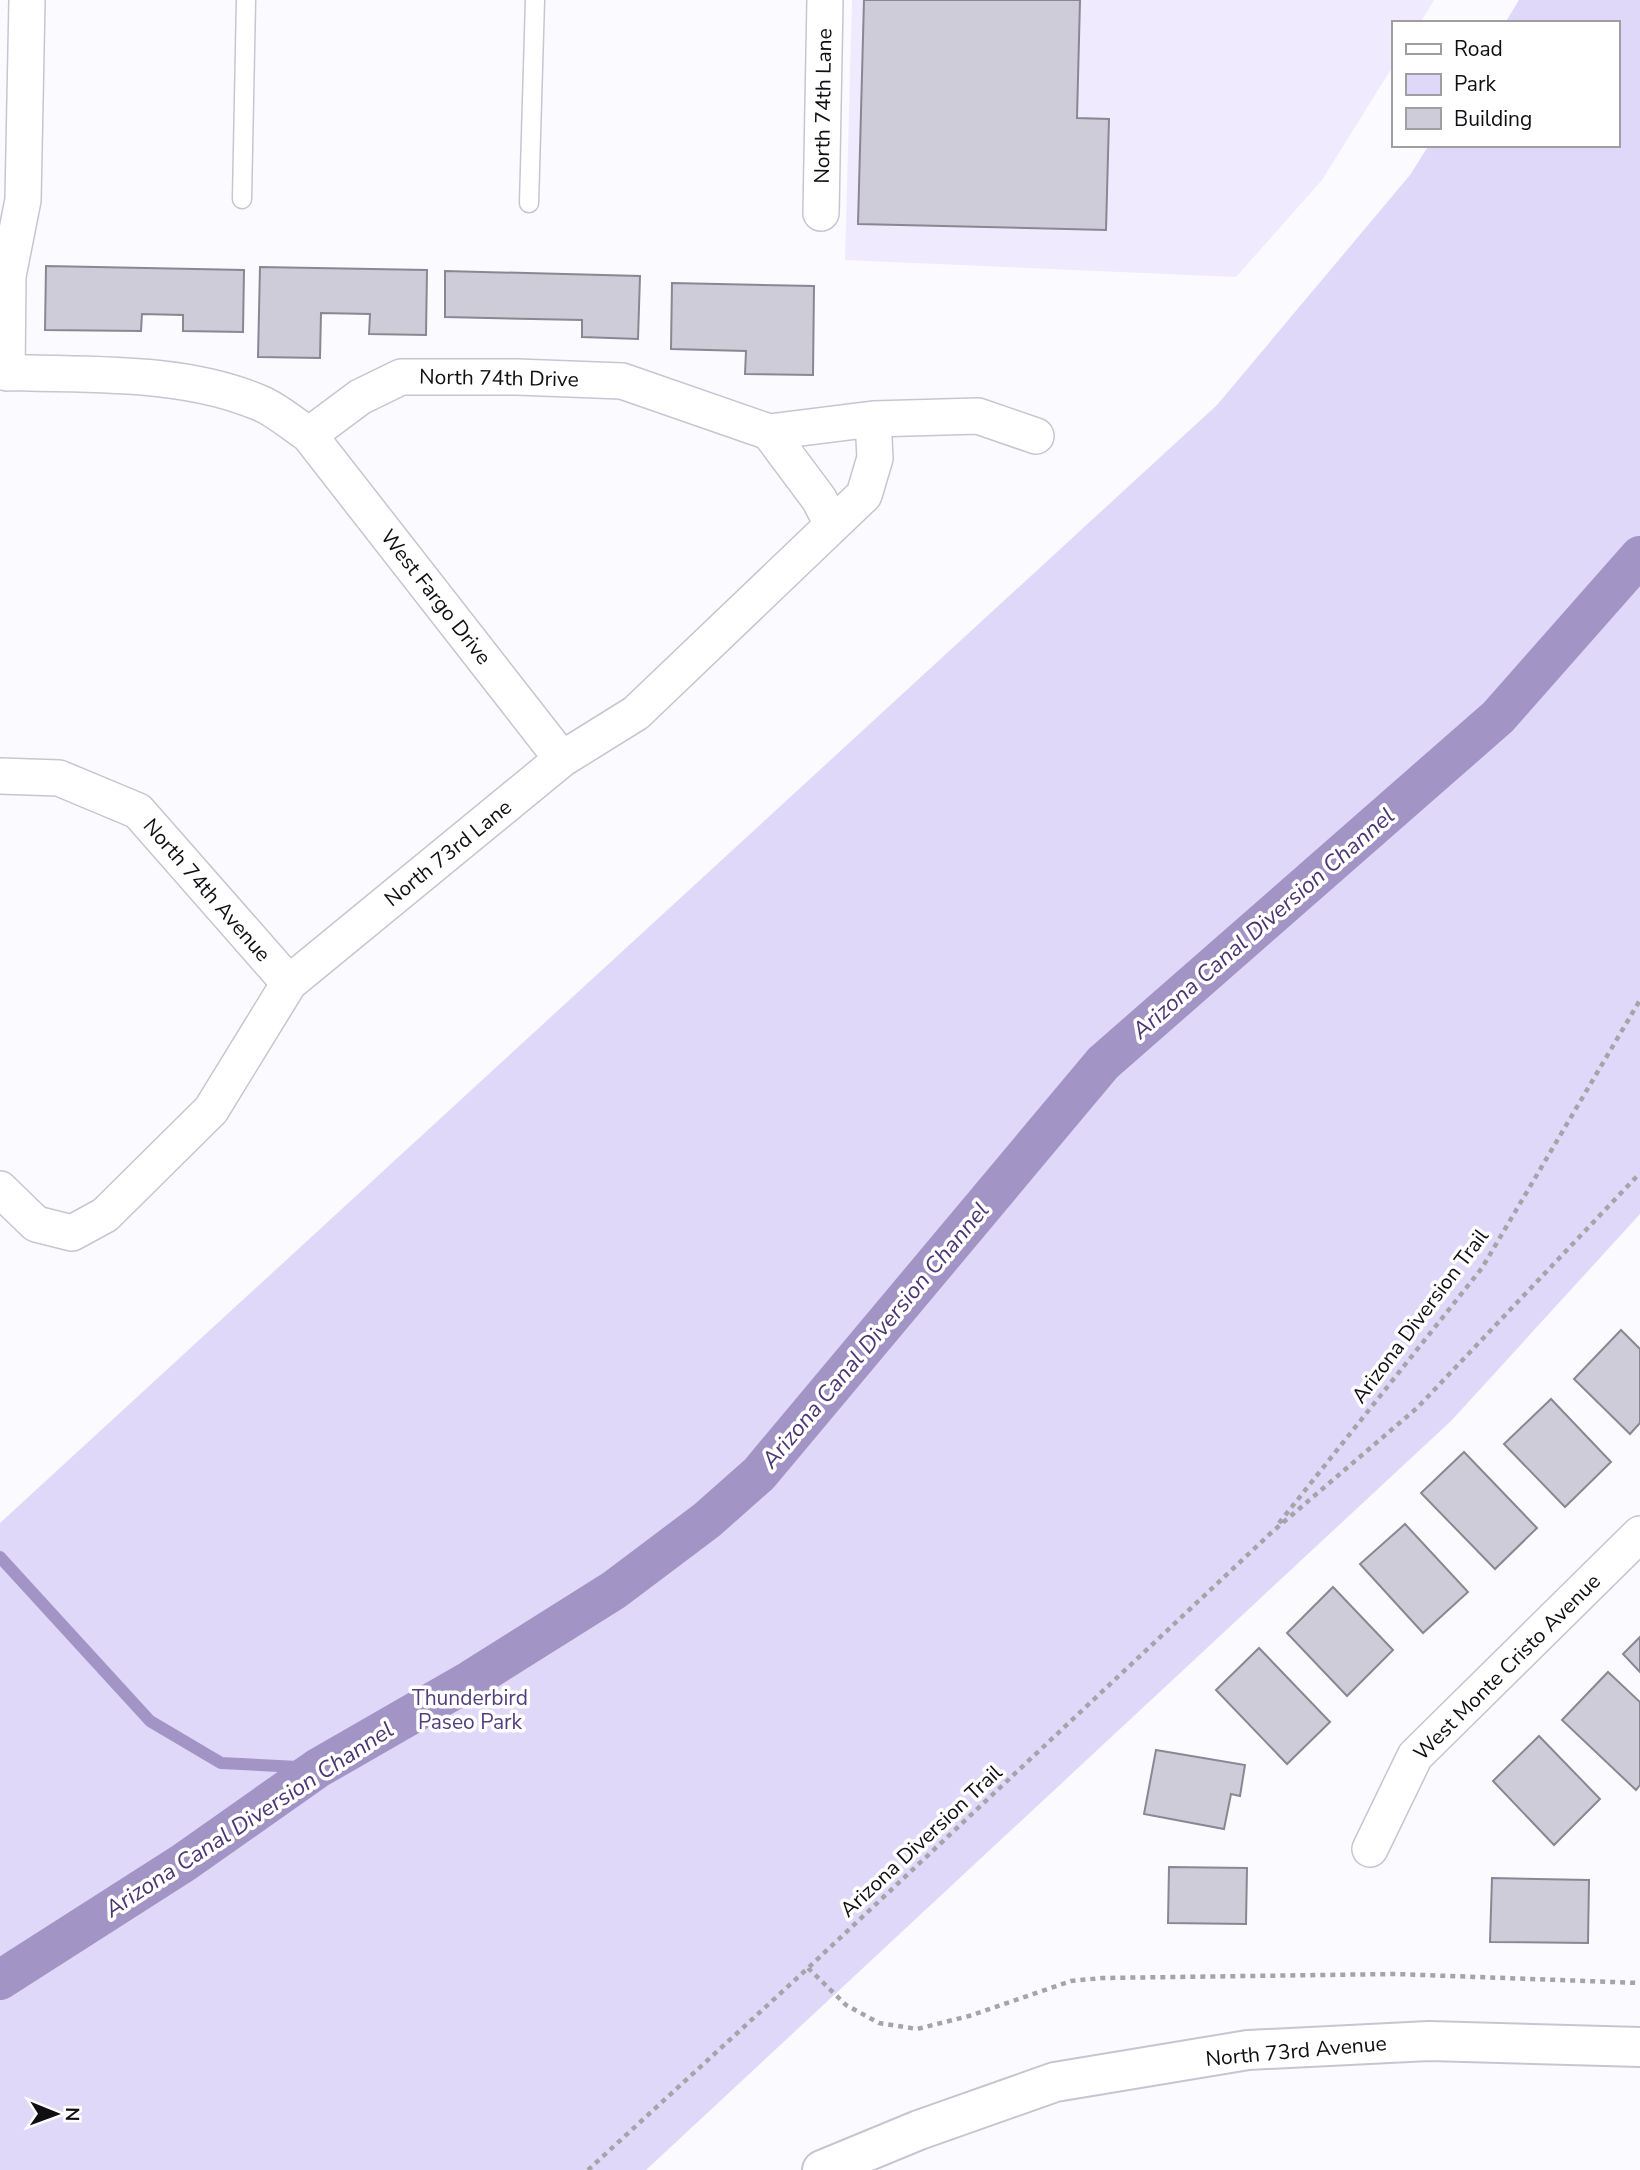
<svg xmlns="http://www.w3.org/2000/svg" width="1640" height="2170" font-family="'Nunito Sans',sans-serif">
<style>
.built{fill:#efeafe}
.green{fill:#e0d8f9}
.lines{fill:none;stroke-linecap:round;stroke-linejoin:round}
.stream{stroke:#a294c5;stroke-width:12}
.canal{stroke:#a294c5;stroke-width:40}
.building{fill:#cfccd9;stroke:#898792;stroke-width:2}
.lane-casing{stroke:#c8c5d1;stroke-width:21}
.street-casing{stroke:#c8c5d1;stroke-width:38}
.secondary-casing{stroke:#c8c5d1;stroke-width:42}
.path{stroke:#a5a4a8;stroke-width:4.5;stroke-dasharray:5 5;stroke-linecap:butt}
.lane{stroke:#fff;stroke-width:18}
.street{stroke:#fff;stroke-width:35}
.secondary{stroke:#fff;stroke-width:38}
.labels{text-anchor:middle;stroke-width:7;stroke-linejoin:round;paint-order:stroke}
.street-label{font-size:21px;fill:#100f13;stroke:#fff}
.park-label{font-size:21px;fill:#533e7d;stroke:#fff}
.water-label{font-size:23px;font-style:italic;fill:#4c3775;stroke:#fff}
</style>
<rect width="100%" height="100%" fill="#fbfaff"/>
<path class="built" d="M 852,0 L 1434,0 L 1420,23 L 1393,23 L 1393,66 L 1322,180 L 1236,277 L 845,260 Z"/>
<path class="green" d="M 1519,0 L 1640,0 L 1640,1214 L 1452,1420 L 646,2170 L 0,2170 L 0,1523 L 1217,405 L 1410,175 L 1429,145 L 1617,145 L 1617,23 L 1505,23 Z"/>
<g class="lines">
<path class="stream" d="M 0,1557 L 150,1721 L 221,1763 L 318,1768"/>
<path class="canal" d="M 0,1980 L 183,1863 L 318,1768 L 471,1680 L 614,1590 L 707,1520 L 759,1474 L 1103,1063 L 1498,717 L 1640,556"/>
</g>
<path class="building" d="M 864,0 L 1080,0 L 1077,118 L 1109,119 L 1106,230 L 858,224 Z
M 46,266 L 244,270 L 243,332 L 183,331 L 183,315 L 142,314 L 141,331 L 45,330 Z
M 260,267 L 427,270 L 426,335 L 369,334 L 370,314 L 321,313 L 320,358 L 258,357 Z
M 445,271 L 640,276 L 638,339 L 582,337 L 582,320 L 445,317 Z
M 672,283 L 814,286 L 813,375 L 745,374 L 746,351 L 671,349 Z
M 1621,1330 L 1640,1349 L 1640,1423 L 1630,1434 L 1574,1379 Z
M 1551,1399 L 1611,1462 L 1565,1507 L 1504,1444 Z
M 1464,1452 L 1537,1528 L 1495,1569 L 1421,1493 Z
M 1405,1524 L 1468,1592 L 1423,1633 L 1360,1564 Z
M 1333,1587 L 1393,1650 L 1347,1696 L 1287,1633 Z
M 1640,1637 L 1640,1672 L 1623,1654 Z
M 1259,1648 L 1330,1722 L 1287,1764 L 1216,1690 Z
M 1608,1672 L 1640,1702 L 1640,1785 L 1636,1790 L 1562,1720 Z
M 1539,1736 L 1600,1799 L 1554,1845 L 1493,1781 Z
M 1156,1750 L 1245,1765 L 1240,1796 L 1231,1794 L 1224,1829 L 1144,1814 Z
M 1169,1867 L 1247,1868 L 1246,1924 L 1168,1923 Z
M 1492,1878 L 1589,1880 L 1588,1943 L 1490,1942 Z"/>
<g class="lines">
<defs>
<path id="lane" d="M 242,199 L 246,0
M 529,203 L 535,0"/>
<path id="street" d="M 821,213 L 825,0
M 0,372 C 85,376 180,369 260,403 C 277,410 294,425 309,435 L 562,759
M 7,373 L 8,276 L 23,200 L 27,0
M 769,432 L 819,499 L 832,524
M 309,435 L 360,397 L 401,377 L 517,377 L 622,381 L 769,432 L 873,419 L 978,416 L 1036,436
M 0,776 L 59,778 L 138,811 L 289,983
M 0,1189 L 36,1224 L 72,1233 L 105,1215 L 211,1110 L 289,983 L 562,759 L 636,713 L 864,495 L 875,458 L 873,419
M 1370,1849 L 1415,1756 L 1640,1534"/>
<path id="secondary" d="M 822,2170 L 919,2130 L 1055,2082 L 1248,2050 L 1429,2041 L 1640,2047"/>
</defs>
<use href="#lane" class="lane-casing"/>
<use href="#street" class="street-casing"/>
<use href="#secondary" class="secondary-casing"/>
<path class="path" d="M 1279,1523 L 1482,1268 L 1640,1000
M 808,1968 L 846,2005 L 879,2023 L 917,2029 L 969,2016 L 1071,1981 L 1102,1978 L 1396,1974 L 1640,1983
M 588,2170 L 808,1968 L 1272,1532 L 1417,1408 L 1640,1173"/>
<use href="#lane" class="lane"/>
<use href="#street" class="street"/>
<use href="#secondary" class="secondary"/>
</g>
<g class="labels">
<g class="street-label">
<text transform="translate(823 106) rotate(-89)" y="7">North 74th Lane</text>
<text transform="translate(499 378) rotate(1)" y="7">North 74th Drive</text>
<text transform="translate(436 597) rotate(52)" y="7">West Fargo Drive</text>
<text transform="translate(448 853) rotate(-39)" y="7">North 73rd Lane</text>
<text transform="translate(207 890) rotate(49)" y="7">North 74th Avenue</text>
<text transform="translate(1420 1316) rotate(-53)" y="7">Arizona Diversion Trail</text>
<text transform="translate(1507 1667) rotate(-45)" y="7">West Monte Cristo Avenue</text>
<text transform="translate(921 1841) rotate(-43)" y="7">Arizona Diversion Trail</text>
<text transform="translate(1296 2051) rotate(-5)" y="7">North 73rd Avenue</text>
</g>
<g class="park-label">
<text x="470" y="1705">Thunderbird<tspan x="470" dy="24">Paseo Park</tspan></text>
</g>
<g class="water-label">
<text transform="translate(1263 923) rotate(-41)" y="8">Arizona Canal Diversion Channel</text>
<text transform="translate(875 1335) rotate(-50)" y="8">Arizona Canal Diversion Channel</text>
<text transform="translate(249 1819) rotate(-33)" y="8">Arizona Canal Diversion Channel</text>
</g>
</g>
<rect x="1392" y="21" width="228" height="126" fill="#ffffff" stroke="#9f9fa1" stroke-width="2"/>
<rect x="1406" y="44" width="35" height="10" fill="#ffffff" stroke="#9f9fa1" stroke-width="2"/>
<text x="1454" y="56" font-size="21" fill="#100f13">Road</text>
<rect x="1406" y="74" width="35" height="21" fill="#e0d8f9" stroke="#9f9fa1" stroke-width="2"/>
<text x="1454" y="91" font-size="21" fill="#100f13">Park</text>
<rect x="1406" y="108" width="35" height="21" fill="#cfccd9" stroke="#9f9fa1" stroke-width="2"/>
<text x="1454" y="126" font-size="21" fill="#100f13">Building</text>
<g transform="translate(56 2114) rotate(91)" stroke="#ffffff" stroke-width="5" paint-order="stroke">
<path d="M0-5L12 26L0 18L-12 26Z" fill="#100f13"/>
<text y="-10" font-size="19" font-weight="bold" text-anchor="middle" fill="#100f13">N</text>
</g>
</svg>
